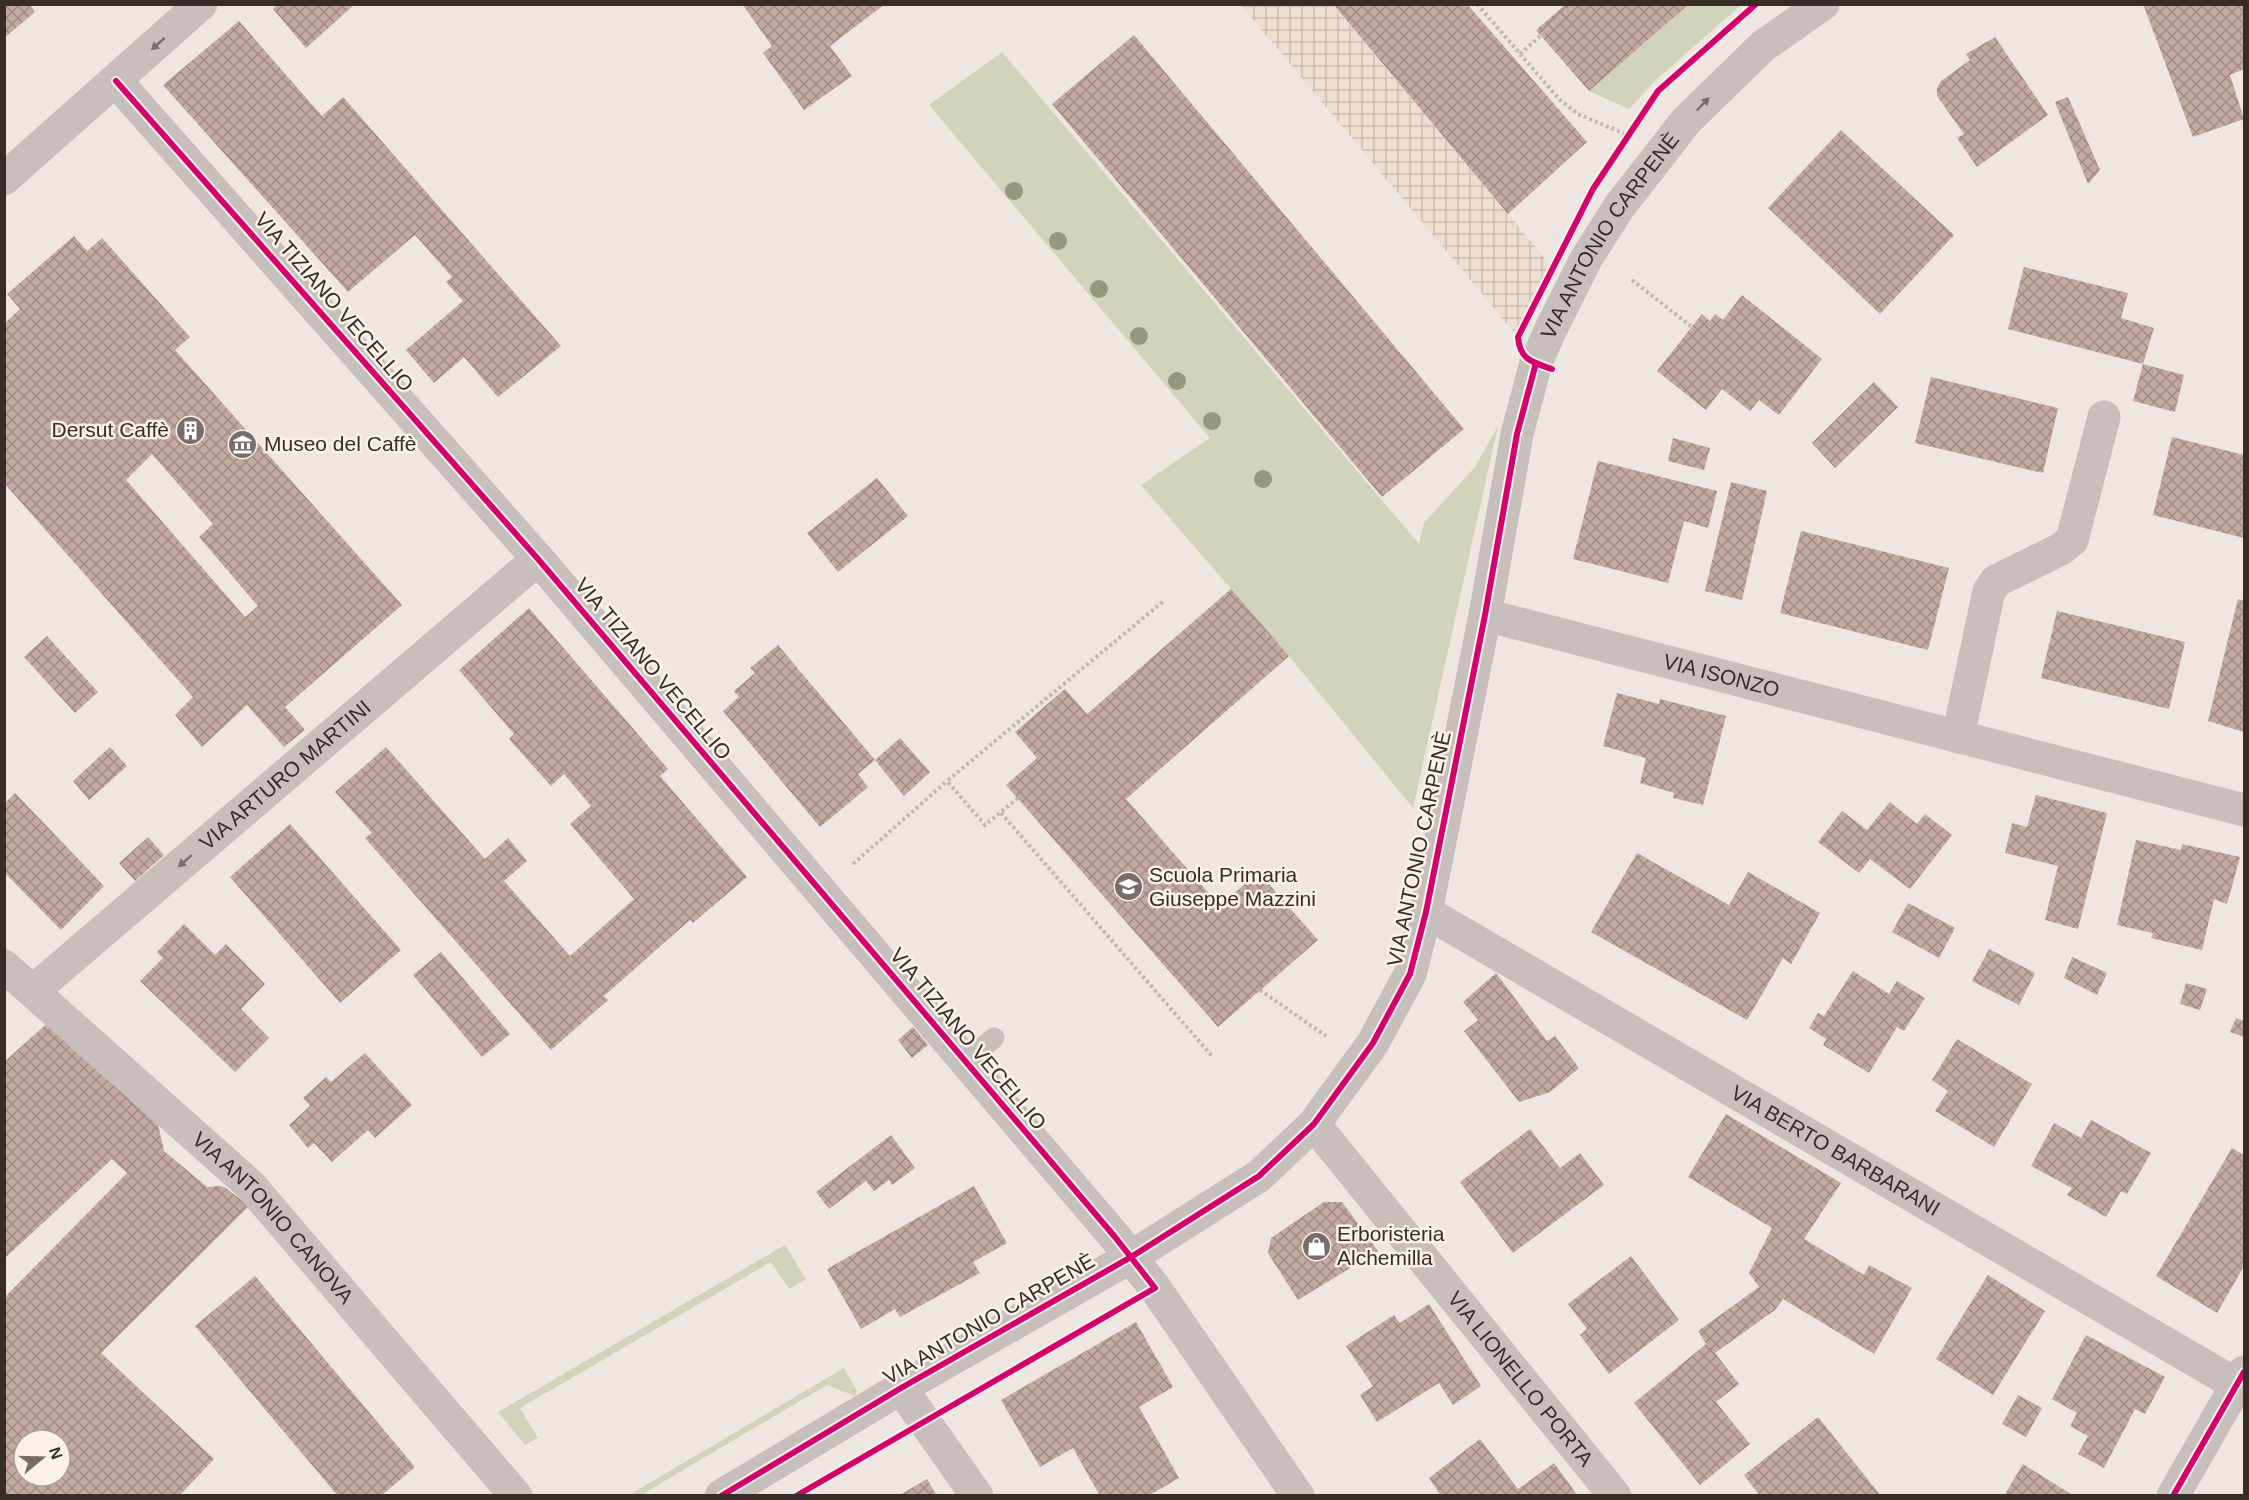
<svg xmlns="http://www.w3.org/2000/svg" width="2249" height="1500" font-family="Arial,sans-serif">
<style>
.grass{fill:#d1d3ba}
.plaza{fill:url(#plaza-grid)}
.building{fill:url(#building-cross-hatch);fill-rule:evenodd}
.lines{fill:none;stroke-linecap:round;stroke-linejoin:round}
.path{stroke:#c0b8b3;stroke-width:4;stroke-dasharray:3 3;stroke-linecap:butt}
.service{stroke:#c7bfbb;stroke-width:21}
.minor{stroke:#c7bfbb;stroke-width:33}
.tertiary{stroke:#c7bfbb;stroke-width:33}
.cycleway-casing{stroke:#faf1e9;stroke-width:10}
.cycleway{stroke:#d6006c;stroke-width:6}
.tree{fill:#94987d}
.oneway{fill:#786e6a}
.labels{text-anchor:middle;stroke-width:5;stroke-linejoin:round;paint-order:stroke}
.street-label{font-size:21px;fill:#382c28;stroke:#faf1e9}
.poi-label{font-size:21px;fill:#382c28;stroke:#faf1e9;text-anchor:start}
</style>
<defs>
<pattern id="plaza-grid" width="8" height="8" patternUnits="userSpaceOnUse" patternTransform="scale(1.5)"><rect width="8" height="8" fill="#edded0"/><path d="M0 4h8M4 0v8" fill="none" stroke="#ccbfb3"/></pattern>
<pattern id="building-cross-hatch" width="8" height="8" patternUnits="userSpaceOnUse" patternTransform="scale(1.5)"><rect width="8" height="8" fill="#c3a9a2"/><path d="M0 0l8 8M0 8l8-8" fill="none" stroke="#9f8a84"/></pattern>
</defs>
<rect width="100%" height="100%" fill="#eee7e1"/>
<path class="grass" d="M 1689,4 L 1741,5 L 1656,80 L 1629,109 L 1589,91 Z
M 1002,52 L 1419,544 L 1424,523 L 1475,467 L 1498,426 L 1413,808 L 1289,656 L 1141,485 L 1210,438 L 929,105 Z
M 785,1245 L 806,1279 L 789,1289 L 771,1262 L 520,1408 L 538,1438 L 525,1445 L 498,1412 Z
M 844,1368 L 857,1391 L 855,1396 L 827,1385 L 646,1492 L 645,1495 L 629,1495 Z"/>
<path class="plaza" d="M 1241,5 L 1333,5 L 1519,227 L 1553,269 L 1518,337 Z"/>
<path class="building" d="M 4,4 L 29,4 L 35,12 L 4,38 Z
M 277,4 L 355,4 L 306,48 L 273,9 Z
M 742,4 L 885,4 L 830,46 L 852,76 L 804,110 L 763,53 L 772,46 Z
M 1333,4 L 1467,4 L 1587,142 L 1508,214 Z
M 1566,4 L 1689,4 L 1589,91 L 1536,30 Z
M 2143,4 L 2244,4 L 2244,69 L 2230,75 L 2244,119 L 2193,137 Z
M 239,21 L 322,116 L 343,97 L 561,346 L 498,397 L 464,357 L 434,383 L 406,350 L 463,301 L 446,282 L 452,277 L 415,235 L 348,292 L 163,85 Z
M 1134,35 L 1464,429 L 1382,497 L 1052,104 Z
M 1995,37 L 2048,115 L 1977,167 L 1957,138 L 1964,134 L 1937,96 L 1937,88 L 1941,81 L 1970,60 L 1966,54 Z
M 2068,97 L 2100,170 L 2088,184 L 2055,102 Z
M 1841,130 L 1954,235 L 1880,314 L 1768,208 Z
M 74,236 L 87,251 L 102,238 L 190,337 L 175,350 L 402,605 L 285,707 L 305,730 L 284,747 L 247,705 L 202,747 L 175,715 L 193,697 L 4,483 L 4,320 L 6,322 L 20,309 L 7,294 ZM 152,454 L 213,524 L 199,537 L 258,606 L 245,617 L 126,480 Z
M 2024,267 L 2128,293 L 2121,318 L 2154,328 L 2143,364 L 2008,329 Z
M 1742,295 L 1822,359 L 1779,415 L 1759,400 L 1750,411 L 1722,389 L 1706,410 L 1657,371 L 1702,314 L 1710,321 L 1715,314 L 1723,320 Z
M 2143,364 L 2184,375 L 2175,412 L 2133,401 Z
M 1931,377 L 2058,408 L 2043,473 L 1915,443 Z
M 1874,382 L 1898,407 L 1835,468 L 1812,443 Z
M 2172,437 L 2244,455 L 2244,538 L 2153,515 Z
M 1673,438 L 1710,448 L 1704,470 L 1668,461 Z
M 1598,461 L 1717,491 L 1708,528 L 1684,521 L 1668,583 L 1573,559 Z
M 877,478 L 908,516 L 838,572 L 807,533 Z
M 1731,482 L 1767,491 L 1742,600 L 1705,591 Z
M 1801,531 L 1949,568 L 1928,650 L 1780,613 Z
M 1231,589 L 1289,656 L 1126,799 L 1220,906 L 1258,872 L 1318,940 L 1218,1027 L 1006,785 L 1037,758 L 1015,732 L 1044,707 L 1065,689 L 1087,714 Z
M 2238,599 L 2244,601 L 2244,732 L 2208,721 Z
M 529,608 L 668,769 L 660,776 L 747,877 L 693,923 L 690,920 L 604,996 L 608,1000 L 551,1050 L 365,838 L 372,833 L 335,792 L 386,747 L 485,859 L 508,838 L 527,861 L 504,881 L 570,956 L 634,899 L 570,824 L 591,806 L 564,774 L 551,786 L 509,739 L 514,734 L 459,670 Z
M 2057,611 L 2185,642 L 2169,709 L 2041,678 Z
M 47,636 L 98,692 L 75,713 L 24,657 Z
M 778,645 L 875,760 L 858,774 L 868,787 L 820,827 L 723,711 L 739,697 L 734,691 L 755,673 L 750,668 Z
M 1617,693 L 1659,704 L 1660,699 L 1726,716 L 1703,805 L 1673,798 L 1674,793 L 1640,783 L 1646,758 L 1603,746 Z
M 900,738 L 930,772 L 904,796 L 875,760 Z
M 110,747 L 127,766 L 89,800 L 73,781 Z
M 15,793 L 104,886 L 61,930 L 4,872 L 4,804 Z
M 2036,795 L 2107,813 L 2078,929 L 2045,920 L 2058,866 L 2005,853 L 2012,823 L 2027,827 Z
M 1890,802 L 1917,824 L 1925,814 L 1952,835 L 1910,889 L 1870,859 L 1859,873 L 1818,842 L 1842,811 L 1867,830 Z
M 290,824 L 401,950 L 340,1003 L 230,877 Z
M 148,837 L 164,855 L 135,881 L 119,863 Z
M 2136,840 L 2181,850 L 2182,844 L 2240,857 L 2227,904 L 2214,899 L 2202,950 L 2151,938 L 2153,933 L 2117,925 Z
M 1637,853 L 1729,905 L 1748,872 L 1820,913 L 1791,964 L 1783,958 L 1747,1020 L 1591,932 Z
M 1908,903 L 1955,928 L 1939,958 L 1892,932 Z
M 184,924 L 215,955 L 226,944 L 265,984 L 241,1009 L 269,1038 L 235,1072 L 140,981 L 163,958 L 157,952 Z
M 1989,949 L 2035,973 L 2019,1005 L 1972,981 Z
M 441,952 L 510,1034 L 482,1057 L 413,975 Z
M 2072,957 L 2107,973 L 2097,995 L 2064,978 Z
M 1853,971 L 1889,994 L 1897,981 L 1925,998 L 1904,1031 L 1897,1027 L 1869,1073 L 1823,1045 L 1826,1039 L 1809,1028 L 1818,1013 L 1824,1016 Z
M 1496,973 L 1547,1041 L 1555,1036 L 1579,1068 L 1550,1092 L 1519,1102 L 1464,1031 L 1478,1020 L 1463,1002 Z
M 2186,983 L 2207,989 L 2200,1010 L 2180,1004 Z
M 2236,1018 L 2244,1021 L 2244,1037 L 2230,1032 Z
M 52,1019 L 157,1120 L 164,1151 L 207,1187 L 220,1186 L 226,1188 L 249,1206 L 101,1353 L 214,1459 L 179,1496 L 4,1496 L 4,1298 L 127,1173 L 112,1159 L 4,1259 L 4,1062 ZM 24,1440 L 60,1440 L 60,1476 L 24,1476 Z
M 913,1027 L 928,1045 L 912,1058 L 898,1040 Z
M 1957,1039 L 2032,1084 L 1994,1147 L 1935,1111 L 1948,1091 L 1932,1080 Z
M 365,1053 L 412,1105 L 375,1138 L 368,1130 L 332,1162 L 314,1143 L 308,1148 L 289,1125 L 310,1106 L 303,1098 L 326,1077 L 331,1082 Z
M 1726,1114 L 1841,1183 L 1804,1239 L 1864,1275 L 1869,1265 L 1912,1288 L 1874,1354 L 1783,1299 L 1775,1310 L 1715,1353 L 1739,1384 L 1716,1402 L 1750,1444 L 1700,1485 L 1634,1403 L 1706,1344 L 1698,1331 L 1759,1287 L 1749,1273 L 1772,1228 L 1688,1177 Z
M 2091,1120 L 2151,1153 L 2127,1194 L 2121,1191 L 2106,1217 L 2067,1195 L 2072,1188 L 2031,1166 L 2054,1123 L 2081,1138 Z
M 1530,1129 L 1560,1168 L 1580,1153 L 1604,1185 L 1513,1253 L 1460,1182 Z
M 891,1135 L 915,1168 L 892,1185 L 889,1180 L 874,1191 L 866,1181 L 829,1209 L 816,1192 Z
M 2232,1148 L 2244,1155 L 2244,1266 L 2217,1313 L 2156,1276 Z
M 974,1186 L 1007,1243 L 973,1262 L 980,1273 L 900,1317 L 895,1309 L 861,1329 L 827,1269 Z
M 1324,1202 L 1342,1202 L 1378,1251 L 1298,1300 L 1268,1253 L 1271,1238 Z
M 1631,1256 L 1679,1320 L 1609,1374 L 1580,1335 L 1587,1329 L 1568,1304 Z
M 1988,1275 L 2045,1311 L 1993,1395 L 1936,1359 Z
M 255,1276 L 415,1467 L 381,1496 L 338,1496 L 195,1326 Z
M 1429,1304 L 1481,1386 L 1453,1405 L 1439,1383 L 1377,1422 L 1360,1395 L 1373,1386 L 1346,1346 L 1394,1315 L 1400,1323 Z
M 1136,1322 L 1173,1387 L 1139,1407 L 1179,1478 L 1148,1496 L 1100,1496 L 1073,1448 L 1040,1467 L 1001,1400 Z
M 2086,1335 L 2165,1377 L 2145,1414 L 2135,1409 L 2104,1468 L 2078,1454 L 2088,1436 L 2070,1426 L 2077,1413 L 2052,1399 Z
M 2018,1395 L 2042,1408 L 2026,1437 L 2002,1424 Z
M 1818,1417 L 1881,1496 L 1760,1496 L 1744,1475 Z
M 1480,1439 L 1518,1489 L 1554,1463 L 1578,1496 L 1441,1496 L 1429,1478 Z
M 2023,1464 L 2074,1496 L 2004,1496 Z
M 927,1479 L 937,1496 L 898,1496 Z"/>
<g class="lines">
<path class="path" d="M 1477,4 L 1560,100 L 1578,114 L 1625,134
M 1520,54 L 1576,4
M 1632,280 L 1692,327
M 1018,798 L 985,825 L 947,781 L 1165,600
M 1001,813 L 1212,1056
M 853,864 L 947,781
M 1260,990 L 1326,1036"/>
<path class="service" d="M 966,1061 L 994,1038"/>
<g class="minor">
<path d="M 116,81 L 538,559 L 1115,1237 L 1155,1288 L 1298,1496"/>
<path d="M 4,179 L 201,4"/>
<path id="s1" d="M 1485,615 L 2244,810"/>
<path d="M 1958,737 L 1989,591 L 1996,581 L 2061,549 L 2072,540 L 2104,417"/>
<path id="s2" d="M 1426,912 L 2244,1389"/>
<path id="s3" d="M 4,966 L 250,1185 L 516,1496"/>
<path id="s4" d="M 33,991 L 538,559"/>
<path id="s5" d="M 1314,1124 L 1615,1496"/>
<path d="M 901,1388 L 977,1496"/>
</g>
<g class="tertiary">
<path id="s6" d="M 721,1496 L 901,1388 L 1131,1257 L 1259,1176 L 1314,1124 L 1373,1043 L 1410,974 L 1426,912 L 1485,615 L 1517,434 L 1536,363 L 1549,333 L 1586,259 L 1619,207 L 1686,121 L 1763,46 L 1823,4"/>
<path d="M 2173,1496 L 2244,1372"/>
</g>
<defs>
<path id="cycleway" d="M 116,81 L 538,559 L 1115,1237 L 1155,1288 L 796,1496
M 1552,369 C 1532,362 1520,360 1518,337 L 1593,189 L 1658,91 L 1756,4
M 721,1496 L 901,1388 L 1131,1257 L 1259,1176 L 1314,1124 L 1373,1043 L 1410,974 L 1426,912 L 1485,615 L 1517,434 L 1536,363
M 2173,1496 L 2244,1372"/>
</defs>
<use href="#cycleway" class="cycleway-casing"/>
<use href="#cycleway" class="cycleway"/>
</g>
<g class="tree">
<circle cx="1014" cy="191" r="9"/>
<circle cx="1058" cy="241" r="9"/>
<circle cx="1099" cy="289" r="9"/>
<circle cx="1139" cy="336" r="9"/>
<circle cx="1177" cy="381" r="9"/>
<circle cx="1212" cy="421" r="9"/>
<circle cx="1263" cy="479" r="9"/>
</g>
<defs><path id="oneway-solid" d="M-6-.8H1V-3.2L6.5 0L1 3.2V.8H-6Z" transform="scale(1.5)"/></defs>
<g class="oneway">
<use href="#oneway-solid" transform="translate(158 44) rotate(138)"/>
<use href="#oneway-solid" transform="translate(1703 104) rotate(-46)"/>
<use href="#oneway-solid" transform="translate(185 861) rotate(139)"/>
</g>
<defs>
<symbol id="building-disc" viewBox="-11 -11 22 22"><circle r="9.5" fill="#786d69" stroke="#faf1e9"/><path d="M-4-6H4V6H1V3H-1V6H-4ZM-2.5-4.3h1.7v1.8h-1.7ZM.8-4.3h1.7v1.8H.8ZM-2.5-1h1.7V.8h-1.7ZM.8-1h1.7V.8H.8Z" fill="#fff"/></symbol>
<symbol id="museum-disc" viewBox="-11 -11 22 22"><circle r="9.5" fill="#786d69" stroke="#faf1e9"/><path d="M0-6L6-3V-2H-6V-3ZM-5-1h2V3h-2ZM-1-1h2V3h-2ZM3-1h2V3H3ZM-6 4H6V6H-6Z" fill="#fff"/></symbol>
<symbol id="school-disc" viewBox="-11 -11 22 22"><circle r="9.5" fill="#786d69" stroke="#faf1e9"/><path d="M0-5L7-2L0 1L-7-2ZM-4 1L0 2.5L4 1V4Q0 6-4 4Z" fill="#fff"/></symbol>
<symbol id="shop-disc" viewBox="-11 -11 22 22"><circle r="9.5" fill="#786d69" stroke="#faf1e9"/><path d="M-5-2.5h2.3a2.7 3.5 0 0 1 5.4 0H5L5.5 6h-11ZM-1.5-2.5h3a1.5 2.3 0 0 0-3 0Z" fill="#fff"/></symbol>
</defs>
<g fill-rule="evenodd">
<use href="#building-disc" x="174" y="414" width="33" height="33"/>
<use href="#museum-disc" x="226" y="428" width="33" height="33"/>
<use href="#school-disc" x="1112" y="870" width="33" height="33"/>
<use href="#shop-disc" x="1300" y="1230" width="33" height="33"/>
</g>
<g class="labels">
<g class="street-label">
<text dy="7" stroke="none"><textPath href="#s6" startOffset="1652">VIA ANTONIO CARPENÈ</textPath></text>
<text transform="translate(334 302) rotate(49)" y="7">VIA TIZIANO VECELLIO</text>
<text transform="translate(653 669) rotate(50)" y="7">VIA TIZIANO VECELLIO</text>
<text dy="7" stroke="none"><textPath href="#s1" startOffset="244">VIA ISONZO</textPath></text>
<text dy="7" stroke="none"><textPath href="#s4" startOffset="332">VIA ARTURO MARTINI</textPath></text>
<text transform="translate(1419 849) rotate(-78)" y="7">VIA ANTONIO CARPENÈ</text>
<text transform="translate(968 1039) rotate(50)" y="7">VIA TIZIANO VECELLIO</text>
<text dy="7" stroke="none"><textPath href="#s2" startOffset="474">VIA BERTO BARBARANI</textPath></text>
<text dy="7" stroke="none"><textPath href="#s3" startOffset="369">VIA ANTONIO CANOVA</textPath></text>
<text transform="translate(989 1319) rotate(-30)" y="7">VIA ANTONIO CARPENÈ</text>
<text dy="7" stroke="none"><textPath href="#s5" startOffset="328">VIA LIONELLO PORTA</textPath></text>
</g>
<g class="poi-label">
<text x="169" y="437" text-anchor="end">Dersut Caffè</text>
<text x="264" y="451">Museo del Caffè</text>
<text x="1149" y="882">Scuola Primaria<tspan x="1149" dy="24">Giuseppe Mazzini</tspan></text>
<text x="1337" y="1241">Erboristeria<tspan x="1337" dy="24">Alchemilla</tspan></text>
</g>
</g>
<rect width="2249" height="1500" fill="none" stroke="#382c28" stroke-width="12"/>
<g transform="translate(42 1458) rotate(71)"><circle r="28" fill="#faf1e9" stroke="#aca29c" stroke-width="1.5"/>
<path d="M0-4.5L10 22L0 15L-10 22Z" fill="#786d69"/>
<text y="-9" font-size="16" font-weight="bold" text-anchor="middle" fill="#382c28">N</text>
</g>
</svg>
